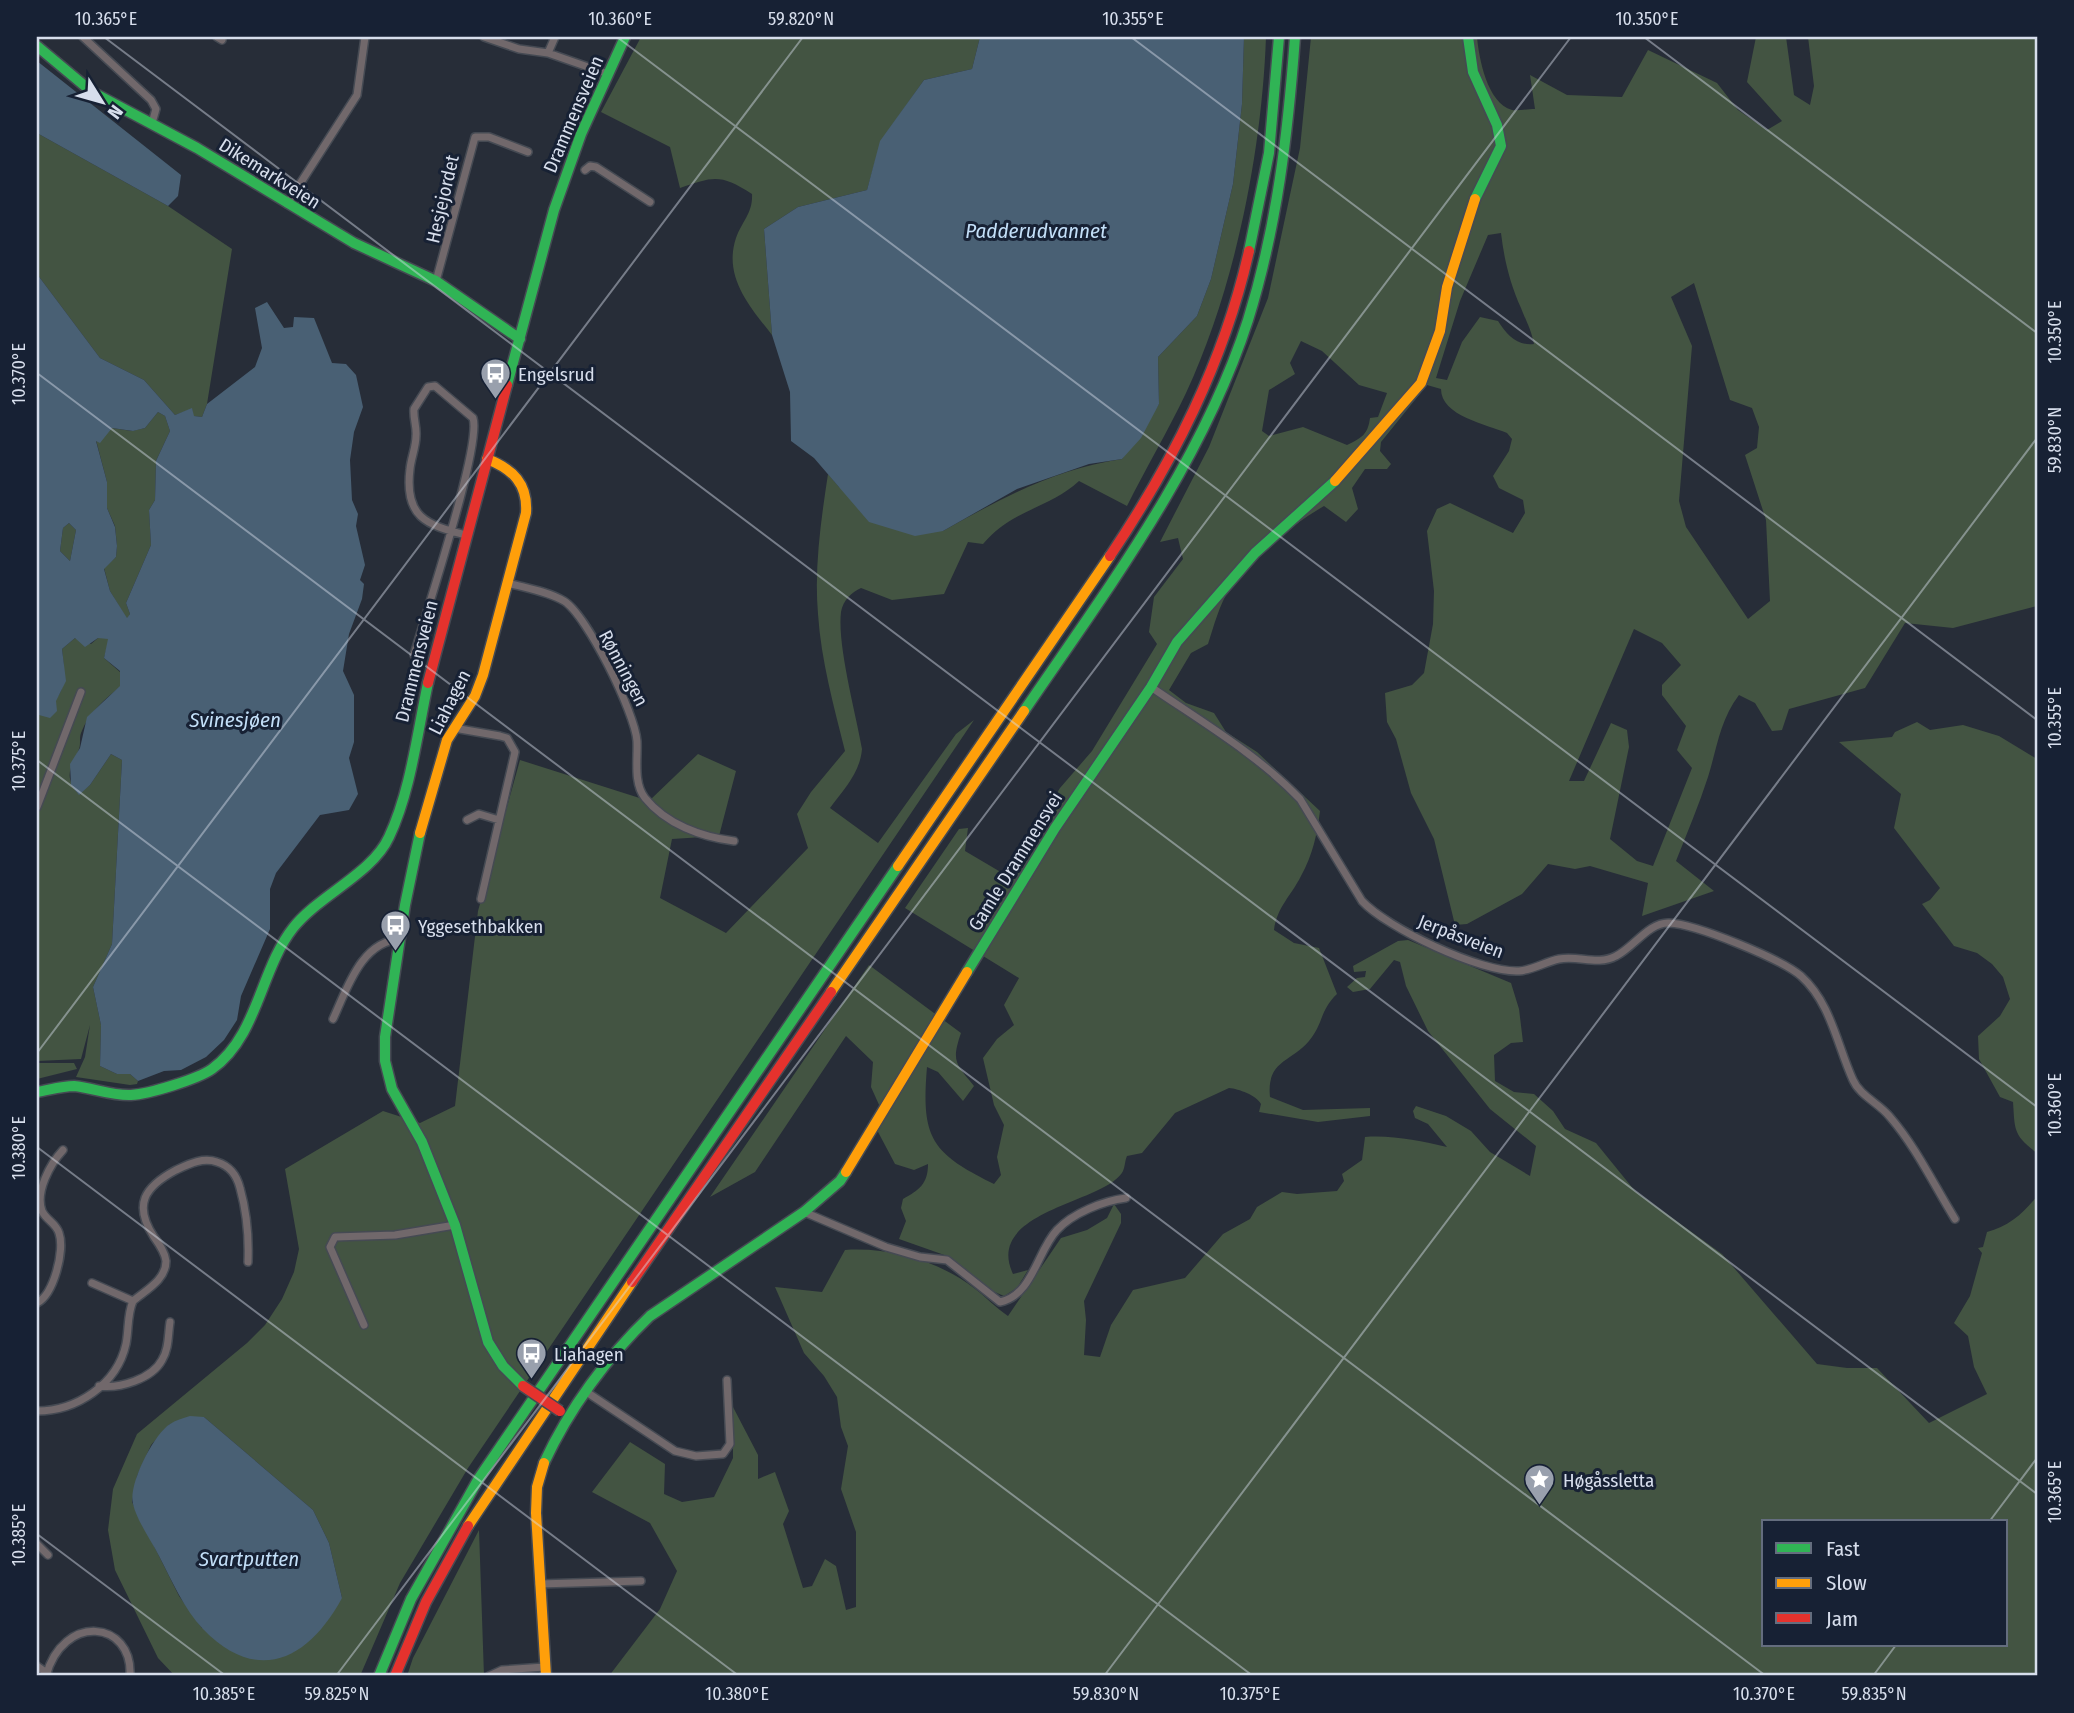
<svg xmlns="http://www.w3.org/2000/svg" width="2074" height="1713" font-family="'Fira Sans Condensed',sans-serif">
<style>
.green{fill:#435442;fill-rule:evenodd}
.water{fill:#496074;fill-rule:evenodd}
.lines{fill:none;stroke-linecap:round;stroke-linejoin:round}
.street-casing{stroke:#454a53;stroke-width:10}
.fast-casing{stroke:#454a53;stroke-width:13}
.slow-casing{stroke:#454a53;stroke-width:13}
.jam-casing{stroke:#454a53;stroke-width:13}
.street{stroke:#71686b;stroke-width:7}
.fast{stroke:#30b455;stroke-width:10}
.slow{stroke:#ff9f0a;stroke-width:10}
.jam{stroke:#e5322d;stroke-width:10}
.jam-bridge-casing{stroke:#454a53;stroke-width:13;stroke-linecap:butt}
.jam-bridge{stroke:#e5322d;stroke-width:10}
.ticks{fill:none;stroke:#d7deec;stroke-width:2;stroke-opacity:0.45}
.labels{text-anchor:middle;stroke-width:6;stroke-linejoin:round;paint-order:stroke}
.street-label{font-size:19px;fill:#d7deec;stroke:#172134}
.poi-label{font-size:19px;fill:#d7deec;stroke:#172134;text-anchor:start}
.water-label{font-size:21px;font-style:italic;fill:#c3dff8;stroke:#172134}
.neatline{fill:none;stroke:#d7deec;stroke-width:2.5}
.ticks-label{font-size:18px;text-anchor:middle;fill:#d7deec}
</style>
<rect width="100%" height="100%" fill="#272d38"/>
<path class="green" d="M 641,37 L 980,37 L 972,69 L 924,80 L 881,141 L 867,190 L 798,207 L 764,229 L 772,335 C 750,307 723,277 736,238 C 742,221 753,213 752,194 C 721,174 714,176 680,188 L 670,147 L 601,112 Z
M 1244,37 L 1266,37 C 1262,151 1235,288 1186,393 C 1168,431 1146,468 1127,506 L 1079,481 C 1049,509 1012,509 983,544 L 968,542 L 944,594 L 892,600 L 861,588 C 852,592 843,600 841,612 C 837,645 856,714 862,749 C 860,773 844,789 830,808 L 878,843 L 956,734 L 974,720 L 468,1468 L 400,1583 L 360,1676 L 175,1676 L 158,1658 L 115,1570 L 108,1530 L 113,1489 L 137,1434 L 247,1343 L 265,1325 L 282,1299 L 294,1272 L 299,1249 L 285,1169 L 383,1111 L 420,1123 L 455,1106 L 478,911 L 520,760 L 649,801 L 698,754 L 736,771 L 719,836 L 672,839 L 660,898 L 726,933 L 808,848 L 797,814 L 811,792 L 845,751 C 834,707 821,660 818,614 C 814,568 821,520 828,474 L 839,487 L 943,531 C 1000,499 1055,469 1122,459 L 1159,404 L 1158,357 L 1197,316 L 1211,279 L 1233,184 L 1242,104 ZM 204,1417 L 313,1510 L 329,1543 L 342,1598 L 202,1628 L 179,1596 L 132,1502 L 137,1476 L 151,1445 L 170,1424 Z
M 1311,37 L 1477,37 C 1479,58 1487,103 1512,110 C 1518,111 1528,109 1535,109 L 1530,75 L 1567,95 L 1622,97 L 1648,50 L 1717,83 L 1738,110 L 1767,130 L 1782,121 L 1747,82 L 1756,37 L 1786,37 L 1794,95 L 1810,105 L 1814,86 L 1808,37 L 2037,37 L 2037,606 L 1953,628 L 1905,623 L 1865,688 L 1789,709 L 1782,730 L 1772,731 L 1755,703 L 1739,695 C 1720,720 1717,748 1708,777 C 1699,805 1687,833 1676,861 L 1714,891 L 1642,916 L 1648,883 L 1590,866 L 1575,869 L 1548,864 L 1522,894 L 1467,924 L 1455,925 L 1434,839 L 1411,793 L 1396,739 L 1387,722 L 1385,693 L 1412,685 L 1424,673 L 1433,624 L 1434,591 L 1427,531 L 1437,509 L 1450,503 L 1513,533 L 1525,513 L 1523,500 L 1499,488 L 1493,476 L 1509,451 L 1512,439 L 1507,433 C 1486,424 1441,416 1441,389 L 1427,385 L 1381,442 L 1380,451 L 1391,464 L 1387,469 L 1365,469 L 1352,488 L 1358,509 L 1346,522 L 1324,506 C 1290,526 1253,555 1230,588 C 1219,605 1214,626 1208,644 L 1191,653 L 1169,690 L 1186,703 L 1214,713 L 1226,732 L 1257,752 L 1320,811 C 1317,835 1313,854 1301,876 C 1291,896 1277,907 1274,930 L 1294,943 L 1319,948 L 1337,994 C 1321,1009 1323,1022 1312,1037 C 1294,1063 1266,1058 1270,1097 L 1303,1110 L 1370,1108 L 1370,1116 L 1318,1122 L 1259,1112 L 1261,1104 C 1256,1095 1239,1089 1229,1088 L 1175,1113 L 1142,1153 L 1127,1156 C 1125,1160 1125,1167 1123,1171 C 1107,1203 983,1210 1013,1274 L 1028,1270 L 1017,1288 L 1004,1296 L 990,1290 L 950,1257 L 899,1239 L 906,1221 L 901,1208 L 903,1199 C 919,1190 928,1184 928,1164 L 914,1170 L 895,1164 L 877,1130 L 880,1107 L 871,1087 L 873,1062 L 846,1036 L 755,1172 L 710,1197 L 869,965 L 961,1033 C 951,1062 956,1064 974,1086 L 963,1101 L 938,1072 L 927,1067 C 921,1138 931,1153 994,1184 L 1001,1175 L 997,1157 L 1004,1125 L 994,1105 L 983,1058 L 997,1039 L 1014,1025 L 1004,1005 L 1019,978 L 905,908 L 959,829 L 968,828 L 965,851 L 1004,874 L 1014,865 L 1060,788 L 1092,751 L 1157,644 L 1149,632 L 1154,597 L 1183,559 L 1178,538 L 1160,542 L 1209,447 L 1268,298 L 1300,148 ZM 1501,233 C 1504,259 1510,284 1521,308 C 1526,321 1531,329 1534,344 C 1517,346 1507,335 1498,321 L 1480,317 L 1462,342 L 1447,380 L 1436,378 L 1460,301 L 1488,235 ZM 1694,283 L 1730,400 L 1752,408 L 1759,427 L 1757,448 L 1745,455 L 1766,520 L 1770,601 L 1748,619 L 1686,527 L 1679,501 L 1692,346 L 1671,297 ZM 1301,341 L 1322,351 L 1359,385 L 1387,393 L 1378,417 L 1370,418 C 1368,434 1362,438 1347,445 L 1303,427 L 1269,436 L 1262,431 L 1269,390 L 1295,374 L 1290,363 ZM 1634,629 L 1662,643 L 1681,665 L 1662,685 L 1662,695 L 1686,726 L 1677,750 L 1692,768 L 1653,866 L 1637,861 L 1610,839 L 1629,747 L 1627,730 L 1611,723 L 1584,781 L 1569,781 Z
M 37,133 L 168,206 L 232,249 L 207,404 L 202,417 L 193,416 L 192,409 L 175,415 L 144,380 L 100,358 L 37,274 Z
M 158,412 L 165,416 L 170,431 L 156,461 L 155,500 L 149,510 L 151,545 L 126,603 L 130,614 L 127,619 L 110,591 L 104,568 L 116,557 L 117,546 L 115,526 L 107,508 L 107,482 L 96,440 L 112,428 L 132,431 L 145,428 Z
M 69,523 L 76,530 L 70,561 L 60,551 L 63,528 Z
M 106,637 L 109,640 L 104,658 L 120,672 L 121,686 C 104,700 89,712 81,733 C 79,738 81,744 79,749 C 72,768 62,775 79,794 L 90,785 L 111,754 L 122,760 L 112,944 L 93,987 L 101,1025 L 100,1066 L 117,1074 L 130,1074 L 138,1081 L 137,1084 L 130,1085 L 76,1077 L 85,1057 L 90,1025 L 81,1059 L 37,1061 L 37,710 L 39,715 C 67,693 66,683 62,649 L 75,638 L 91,644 L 98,638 Z
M 1917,722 L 1930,730 L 1963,725 L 1999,736 L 2037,759 L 2037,1153 C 2013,1135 2015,1130 2013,1102 L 2000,1097 L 1979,1059 L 1978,1036 L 2000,1016 L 2010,999 L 2003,977 L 1992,964 L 1977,953 L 1954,946 L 1922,904 L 1930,900 L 1940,888 L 1894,828 L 1901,794 L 1839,742 L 1892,737 L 1895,732 Z
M 1408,940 L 1511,983 L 1519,1009 L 1523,1042 L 1511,1043 L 1494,1055 L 1495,1081 L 1514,1092 L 1534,1094 L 1553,1111 L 1565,1129 L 1596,1143 L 1635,1191 L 1722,1254 L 1817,1364 L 1847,1368 L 1877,1368 L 1929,1423 L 1987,1394 L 1974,1367 L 1968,1336 L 1954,1323 L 1970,1296 L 1982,1253 L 1978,1248 L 1983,1247 L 1987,1232 C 2008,1227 2024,1213 2037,1196 L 2037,1676 L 609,1676 L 660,1609 L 677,1571 L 650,1523 L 592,1492 L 630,1442 L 665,1464 L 664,1494 L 682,1502 L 714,1497 L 733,1458 L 733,1407 L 758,1455 L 758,1479 L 775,1472 L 789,1511 L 783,1524 L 803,1588 L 812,1586 L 825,1559 L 836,1566 L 846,1610 L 856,1607 L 856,1532 L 841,1489 L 848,1446 L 841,1427 L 837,1397 L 824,1376 L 804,1353 L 775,1287 L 822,1292 L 845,1250 C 889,1247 939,1261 974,1288 C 986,1297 996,1308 1008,1316 L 1061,1238 L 1087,1230 L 1107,1218 L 1114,1204 L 1121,1214 L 1121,1223 L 1084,1301 L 1086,1320 L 1084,1355 L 1100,1357 L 1111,1325 L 1133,1290 L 1185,1278 L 1223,1234 L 1250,1219 L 1257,1207 L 1282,1192 L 1297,1194 L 1337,1191 L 1344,1181 L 1342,1174 L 1362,1160 L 1365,1137 C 1393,1135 1420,1141 1447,1147 L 1428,1124 L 1415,1118 L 1413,1111 L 1416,1106 L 1446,1116 L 1471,1131 L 1490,1152 L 1530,1176 L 1536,1146 L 1490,1109 L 1428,1031 L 1406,986 L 1400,962 L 1394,960 L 1370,989 L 1353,992 L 1347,987 L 1357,978 L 1365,977 L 1366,971 L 1354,972 L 1353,966 L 1398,941 ZM 1764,1522 L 2006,1522 L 2006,1645 L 1764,1645 Z
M 37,1063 L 74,1063 L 77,1069 L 37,1079 Z
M 479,1530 L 484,1676 L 407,1676 L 413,1658 Z"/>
<path class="water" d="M 980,37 L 1244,37 L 1242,104 L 1233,184 L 1211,279 L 1197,316 L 1158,357 L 1159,404 L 1141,438 L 1122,459 L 1089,464 L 1017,489 L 943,531 L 915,536 L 869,522 L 814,458 L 791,441 L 790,392 L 772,335 L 764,229 L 798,207 L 867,190 L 880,141 L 924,80 L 972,69 Z
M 37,61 L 181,175 L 178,196 L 168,206 L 37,133 Z
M 37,274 L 100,358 L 144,380 L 175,415 L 192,408 L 194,416 L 202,417 L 207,404 L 255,367 L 262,348 L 255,308 L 267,302 L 284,328 L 293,327 L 294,317 L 314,318 L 332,363 L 346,364 L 356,375 L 363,407 L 354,432 L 350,460 L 352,500 L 358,514 L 356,526 L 365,565 L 360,580 L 364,584 L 362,599 L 349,634 L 343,671 L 354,695 L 354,742 L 349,758 L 358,794 L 349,810 L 320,815 L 276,873 L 270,889 L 270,929 L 241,996 L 237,1020 L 224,1040 L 206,1057 L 181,1070 L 164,1071 L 138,1081 L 130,1074 L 117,1074 L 100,1066 L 101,1025 L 93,987 L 112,944 L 122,760 L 111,754 L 90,785 L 79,795 L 71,785 L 70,764 L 80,748 L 87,717 L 120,686 L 120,671 L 104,658 L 108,639 L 98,638 L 85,647 L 75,638 L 62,649 L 66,681 L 56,701 L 57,711 L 50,718 L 39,715 L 37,710 ZM 158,412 L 165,416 L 170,431 L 156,461 L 155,500 L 149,510 L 151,545 L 126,603 L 130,614 L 127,618 L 110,591 L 104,569 L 116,557 L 117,546 L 115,527 L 107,508 L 107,482 L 96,441 L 100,443 L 112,428 L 133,431 L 145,428 ZM 69,523 L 76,530 L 70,561 L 60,551 L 63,528 Z
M 190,1416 L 204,1417 L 313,1510 L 329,1543 L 342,1598 C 309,1659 258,1686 203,1629 C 184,1609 172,1581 159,1556 C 151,1540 137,1521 133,1504 C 128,1484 154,1434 170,1424 C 176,1420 184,1418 190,1416 Z"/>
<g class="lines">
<defs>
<path id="street" d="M 83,37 L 151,100 L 156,109 L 152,123
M 217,37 L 222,40
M 484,37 L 519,49 L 548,53 L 608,74
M 548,53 L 555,37
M 585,170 L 590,166 L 596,167 L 650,202
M 287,204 L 357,95 L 365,37
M 436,281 L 475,137 L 489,137 L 528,152
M 508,583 C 526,588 547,591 564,601 C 587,615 635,713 637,741 C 638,758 633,783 645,798 C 666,824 701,837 734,841
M 414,655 C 425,615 482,445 473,418 L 435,386 L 428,387 L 414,409 C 413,418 417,427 416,436 C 416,447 411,458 410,469 C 404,517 426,525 466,535
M 1151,687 C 1202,722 1258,755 1300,799 L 1362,901 C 1387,928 1481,973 1519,971 C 1533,970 1545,962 1559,959 C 1579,955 1597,966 1616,956 C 1633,948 1649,922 1669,923 C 1696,924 1781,959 1801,976 C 1831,1003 1837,1045 1853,1080 C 1860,1096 1879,1103 1890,1117 C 1916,1147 1934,1185 1955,1219
M 454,728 L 500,736 L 507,738 L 515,752 L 481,899
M 37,807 L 81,692
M 467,820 L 479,814 L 499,820
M 333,1019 C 347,989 361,941 401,939
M 804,1212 L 886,1247 L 920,1257 L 947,1260 L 1000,1302 C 1033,1295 1037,1251 1057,1230 C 1073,1213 1103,1201 1126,1198
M 92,1283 L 133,1301
M 37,1303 C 54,1294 65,1250 59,1233 C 56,1223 46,1220 42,1211 C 35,1192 50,1164 63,1150
M 364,1325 L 330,1247 L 335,1237 L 395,1235 L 455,1225
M 99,1386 C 119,1389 152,1379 162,1360 C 169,1349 168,1335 170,1322
M 588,1393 L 675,1451 L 696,1456 L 723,1454 L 730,1444 L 727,1380
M 37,1411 C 76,1411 117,1385 126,1344 C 129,1329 127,1315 133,1301 C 146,1290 166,1280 166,1261 C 165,1252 159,1244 154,1237 C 133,1205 144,1187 176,1170 C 189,1164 203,1157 217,1162 C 230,1166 237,1176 240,1188 C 247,1213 249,1237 248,1262
M 37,1544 L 48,1555
M 539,1584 L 641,1581
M 37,1666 L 47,1673
M 46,1676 C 63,1613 133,1620 130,1676
M 489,1676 L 502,1670 L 545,1667"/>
<path id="fast" d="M 1468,37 L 1473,72 L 1497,125 L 1501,146 L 1475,199
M 37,46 L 92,92 L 197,148 L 354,243 L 436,281 L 520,339
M 1249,251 L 1269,153 L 1279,37
M 507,385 L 554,210 L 581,134 L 625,37
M 1024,711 C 1108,588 1202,463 1248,320 C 1277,227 1288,133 1295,37
M 420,833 L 405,905 L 385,1037 L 385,1061 L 392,1089 L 422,1142 L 455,1225 L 488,1342 L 503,1366 L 523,1386
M 967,972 L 1055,828 L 1151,687 L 1177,642 L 1255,553 L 1335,481
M 37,1092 C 49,1090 62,1086 74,1086 C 93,1088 113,1096 131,1095 C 149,1094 198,1079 212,1069 C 258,1036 260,970 293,928 C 319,895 372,874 389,837 C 411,790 417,734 428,683
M 544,1463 C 569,1409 607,1357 650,1316 L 804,1212 L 840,1181 L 846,1172
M 379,1676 L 411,1599 L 479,1478 L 898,866"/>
<path id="slow" d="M 1335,481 L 1421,383 L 1440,331 L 1447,287 L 1475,199
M 420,833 L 447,740 L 475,696 L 483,675 L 526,513 C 528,484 513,469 487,459
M 898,866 L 1110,556
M 831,992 L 1024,711
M 846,1172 L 967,972
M 544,1463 L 537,1487 L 536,1513 L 546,1676
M 468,1526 L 632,1282"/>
<path id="jam" d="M 1110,556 C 1173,462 1224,362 1249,251
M 428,683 L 507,385
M 632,1282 L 831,992
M 395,1676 L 426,1602 L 468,1526"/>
</defs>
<use href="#street" class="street-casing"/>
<use href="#fast" class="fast-casing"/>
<use href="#slow" class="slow-casing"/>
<use href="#jam" class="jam-casing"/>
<use href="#street" class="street"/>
<use href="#fast" class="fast"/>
<use href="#slow" class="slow"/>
<use href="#jam" class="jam"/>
<defs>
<path id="jam-bridge" d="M 523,1386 L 560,1411"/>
</defs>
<use href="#jam-bridge" class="jam-bridge-casing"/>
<use href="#jam-bridge" class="jam-bridge"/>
</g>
<path class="ticks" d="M 104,37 L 2037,1494M 617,37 L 2037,1107M 1131,37 L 2037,720M 1644,37 L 2037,333M 37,373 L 1766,1676M 37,760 L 1253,1676M 37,1053 L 803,37M 37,1147 L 739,1676M 1989,1522 L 2037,1458M 37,1534 L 226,1676M 336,1676 L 1571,37M 1104,1676 L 2037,438M 1873,1676 L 1896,1645"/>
<defs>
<symbol id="bus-pin" viewBox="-11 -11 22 30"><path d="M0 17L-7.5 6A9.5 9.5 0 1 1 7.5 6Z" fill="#99a0ad" stroke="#172134"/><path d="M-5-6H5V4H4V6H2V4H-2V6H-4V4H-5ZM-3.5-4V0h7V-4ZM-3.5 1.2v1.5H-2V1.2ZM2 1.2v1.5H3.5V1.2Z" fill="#fff"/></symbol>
<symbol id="sight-pin" viewBox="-11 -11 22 30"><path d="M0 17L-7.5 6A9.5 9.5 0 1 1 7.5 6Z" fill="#99a0ad" stroke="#172134"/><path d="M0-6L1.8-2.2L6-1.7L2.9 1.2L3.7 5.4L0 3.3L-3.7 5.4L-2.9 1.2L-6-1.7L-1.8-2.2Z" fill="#fff"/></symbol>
</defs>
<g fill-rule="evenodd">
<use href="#bus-pin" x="478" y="356" width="35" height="47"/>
<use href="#bus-pin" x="378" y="908" width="35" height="47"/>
<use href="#bus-pin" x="514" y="1336" width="35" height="47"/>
<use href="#sight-pin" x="1522" y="1462" width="35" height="47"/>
</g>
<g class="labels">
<g class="street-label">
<text transform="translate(573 114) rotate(-67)" y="7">Drammensveien</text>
<text transform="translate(270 173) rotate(32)" y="7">Dikemarkveien</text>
<text transform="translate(442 199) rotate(-77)" y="7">Hesjejordet</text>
<text transform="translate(416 661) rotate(-76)" y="7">Drammensveien</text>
<text transform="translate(624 668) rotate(62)" y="7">Rønningen</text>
<text transform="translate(449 702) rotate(-63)" y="7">Liahagen</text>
<text transform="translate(1015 861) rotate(-58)" y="7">Gamle Drammensvei</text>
<text transform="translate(1461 936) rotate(21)" y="7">Jerpåsveien</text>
</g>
<g class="poi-label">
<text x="518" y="381">Engelsrud</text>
<text x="418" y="933">Yggesethbakken</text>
<text x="554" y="1361">Liahagen</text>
<text x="1563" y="1487">Høgåssletta</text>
</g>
<g class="water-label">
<text x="1036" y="238">Padderudvannet</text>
<text x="235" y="727">Svinesjøen</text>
<text x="249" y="1566">Svartputten</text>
</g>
</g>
<rect width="2074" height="1713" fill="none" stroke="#172134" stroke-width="77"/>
<rect x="1762" y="1520" width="245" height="126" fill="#172134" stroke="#646d7e" stroke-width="2"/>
<rect x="1776" y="1543" width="35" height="10" fill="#30b455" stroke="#646d7e" stroke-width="2"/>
<text x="1826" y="1556" font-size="21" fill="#d7deec">Fast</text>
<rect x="1776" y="1578" width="35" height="10" fill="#ff9f0a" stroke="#646d7e" stroke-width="2"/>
<text x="1826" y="1590" font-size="21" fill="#d7deec">Slow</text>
<rect x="1776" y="1613" width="35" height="10" fill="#e5322d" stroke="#646d7e" stroke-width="2"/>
<text x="1826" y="1626" font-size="21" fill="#d7deec">Jam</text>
<g transform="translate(102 102) rotate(127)" stroke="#172134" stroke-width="5" paint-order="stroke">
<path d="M0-5L12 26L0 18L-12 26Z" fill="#d7deec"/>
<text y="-10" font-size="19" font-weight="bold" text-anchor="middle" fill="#d7deec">N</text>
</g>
<rect x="38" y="38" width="1998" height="1636" class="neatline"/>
<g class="ticks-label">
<text x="106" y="25">10.365°E</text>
<text x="620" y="25">10.360°E</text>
<text x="801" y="25">59.820°N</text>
<text x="1133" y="25">10.355°E</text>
<text x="1647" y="25">10.350°E</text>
<text transform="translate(2055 332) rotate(-90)" y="6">10.350°E</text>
<text transform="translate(19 374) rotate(-90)" y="6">10.370°E</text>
<text transform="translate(2055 440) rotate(-90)" y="6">59.830°N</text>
<text transform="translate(2055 718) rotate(-90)" y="6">10.355°E</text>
<text transform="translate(19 761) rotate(-90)" y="6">10.375°E</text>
<text transform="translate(2055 1105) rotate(-90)" y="6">10.360°E</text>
<text transform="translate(19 1148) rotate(-90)" y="6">10.380°E</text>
<text transform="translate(2055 1492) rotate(-90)" y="6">10.365°E</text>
<text transform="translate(19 1535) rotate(-90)" y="6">10.385°E</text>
<text x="224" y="1700">10.385°E</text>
<text x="337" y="1700">59.825°N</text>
<text x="737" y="1700">10.380°E</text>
<text x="1106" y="1700">59.830°N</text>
<text x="1250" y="1700">10.375°E</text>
<text x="1764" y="1700">10.370°E</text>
<text x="1874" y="1700">59.835°N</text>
</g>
</svg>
